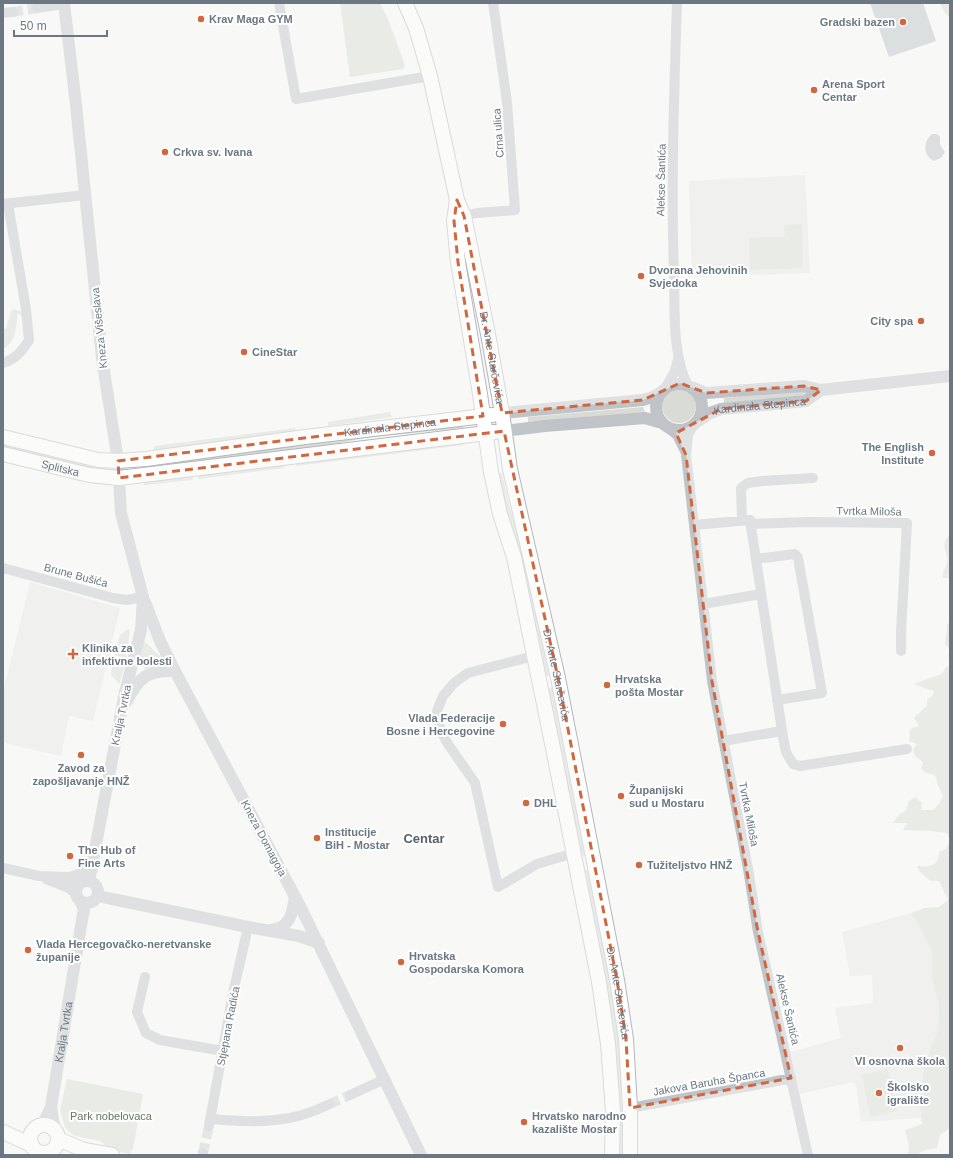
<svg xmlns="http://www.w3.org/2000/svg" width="953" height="1158" font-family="Arial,sans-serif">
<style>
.built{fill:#e6e7e6}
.green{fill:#d8dcd5}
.water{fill:#b9c1c6}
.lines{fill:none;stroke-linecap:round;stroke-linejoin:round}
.minor-tunnel{stroke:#ced1d4;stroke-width:10;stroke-dasharray:10 5;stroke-linecap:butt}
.secondary-casing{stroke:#b3b7bb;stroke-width:16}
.minor{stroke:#c0c3c7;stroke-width:10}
.tertiary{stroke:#c0c3c7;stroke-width:12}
.secondary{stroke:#fff;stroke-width:14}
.marked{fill:none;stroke:#cf673f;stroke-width:3;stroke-dasharray:8 5;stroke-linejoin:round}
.poi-dot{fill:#cf673f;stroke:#fff;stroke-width:1.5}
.labels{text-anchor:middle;stroke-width:4;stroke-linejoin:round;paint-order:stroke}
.poi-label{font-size:11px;font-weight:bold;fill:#6b7783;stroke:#fff;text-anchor:start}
.street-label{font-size:11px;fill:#6b7783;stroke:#fff}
.park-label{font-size:11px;fill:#677665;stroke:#fff}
.quarter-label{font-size:13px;font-weight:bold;fill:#586169;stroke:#fff}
</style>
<rect width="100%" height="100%" fill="#f8f8f6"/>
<path class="built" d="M 805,175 L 810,273 L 692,277 L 689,181 Z
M 30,582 L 120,608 L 93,721 L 69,716 L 61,756 L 8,744 L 3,741 L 3,692 Z
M 911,913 L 919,926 L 932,952 L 932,979 L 939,1006 L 939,1019 L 937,1033 L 925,1062 L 919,1100 L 921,1118 L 861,1122 L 856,1086 L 854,1082 L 800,1094 L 790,1052 L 841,1038 L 835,1008 L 873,1003 L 872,975 L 850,976 L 842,932 Z"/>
<path class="green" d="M 340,3 L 380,3 L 388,19 L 403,60 L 405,66 L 403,69 L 350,77 Z
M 940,3 L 950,3 L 950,18 L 944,12 Z
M 802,224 L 803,268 L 750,270 L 749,238 L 785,237 L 784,225 Z
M 12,309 L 24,312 L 25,319 L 18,313 C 16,326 16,343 3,349 L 3,328 L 6,329 Z
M662 406a17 17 0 1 1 34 0a17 17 0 1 1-34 0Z
M 807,390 L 808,395 L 724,403 L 724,398 Z
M 643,407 L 645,412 L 528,422 L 528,417 Z
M 390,412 L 392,417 L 328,426 L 328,422 Z
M 463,423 L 463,428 L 364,438 L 325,446 L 142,470 L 141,467 Z
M 295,428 L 296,433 L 154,452 L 154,446 Z
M 3,442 L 92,464 L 91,468 L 3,448 Z
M 461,442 L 464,445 L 296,466 L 295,460 Z
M 282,462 L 284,468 L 198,479 L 198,473 Z
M 192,473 L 193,480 L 144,485 L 143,479 Z
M 502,473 L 509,505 L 524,550 L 550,676 L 543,676 L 503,505 L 497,474 Z
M 950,534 L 950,578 L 943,578 C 942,572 946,568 947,562 C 949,551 938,547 950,534 Z
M 947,623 L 950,625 L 950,661 L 948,656 L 950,650 L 945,644 C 945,637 948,630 947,623 Z
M 128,629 L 130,630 L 126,658 L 114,655 L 120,635 Z
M 144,641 L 161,657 L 165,667 L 147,672 L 141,664 L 138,662 Z
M 113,659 L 126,662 L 119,684 L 111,675 Z
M 950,666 L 950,840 L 947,833 L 931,831 L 903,830 L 907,823 L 893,823 L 899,815 L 906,810 L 909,801 L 915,797 L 922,803 L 921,810 L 933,810 L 939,804 L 943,796 L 938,785 L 935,775 L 927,773 L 921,769 L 923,762 L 915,756 L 913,750 L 917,744 L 909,741 L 910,737 L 909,732 L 912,728 L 919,726 L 914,718 L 927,706 L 927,700 L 933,695 L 934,691 L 913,684 L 942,674 L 945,668 Z
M 552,687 L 585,856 L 580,857 L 547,689 Z
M 950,841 L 950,1128 L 940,1135 L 937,1148 C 933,1149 930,1149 926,1150 C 918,1152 920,1157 908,1154 L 909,1145 L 905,1130 L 922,1124 L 919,1100 L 925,1062 L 937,1033 L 939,1019 L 939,1006 L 932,979 L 932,952 L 919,926 L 911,913 L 925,908 L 939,907 L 948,900 L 939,881 L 931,881 L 919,871 L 917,866 C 929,867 939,867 939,852 L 946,849 Z
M 583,870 L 588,870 C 600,924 611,978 618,1034 C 622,1073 622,1115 622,1155 L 617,1155 Z
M 888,1069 L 897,1111 L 870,1117 L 862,1075 Z
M 67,1079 L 143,1094 L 133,1148 L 130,1154 L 116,1151 L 106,1146 L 100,1141 L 76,1136 L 70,1133 L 65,1127 L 60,1110 Z"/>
<path class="water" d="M 870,3 L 923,3 L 936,41 L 889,57 Z
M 932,134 L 937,134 L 940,137 L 940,145 L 945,152 L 941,158 L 934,161 C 923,156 923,141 932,134 Z"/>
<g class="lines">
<path class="minor-tunnel" d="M 13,12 L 37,8
M 330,1104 L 350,1095
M 203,1153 L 209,1126"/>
<defs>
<g id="secondary">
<path id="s3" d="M 405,3 L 416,28 L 430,76 L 457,200 L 464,216 L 488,334 L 502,413 L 510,469 L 558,678 L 617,980 L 626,1039 L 630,1108 L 630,1155"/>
<path d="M 457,200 L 454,221 L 458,262 L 480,394 L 491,472 L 500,514 L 514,557 L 554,753 L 599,982 L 608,1044 L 613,1111 L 612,1155"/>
<path id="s4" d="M 3,437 L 98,460 L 118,461 L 146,459 L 305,437 L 493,415"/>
<path id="s5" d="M 3,454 L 89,475 L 119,478 L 495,432"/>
<circle cx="44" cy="1139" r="14"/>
<path d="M 3,1132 L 32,1145"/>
<path d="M 58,1139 L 84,1150 L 112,1155"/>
</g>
</defs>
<use href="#secondary" class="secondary-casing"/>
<path class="minor" d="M 279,3 L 296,99 L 430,76
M 677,3 C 674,93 671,184 674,274 C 675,308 672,353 687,384
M 37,8 L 64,4
M 3,13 L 13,12
M 3,204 L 85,195
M 464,216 L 477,213 L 515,210 L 507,102 L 493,3
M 3,363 C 16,359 22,351 29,340 L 26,309 L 8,204
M 666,387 L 675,371 L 678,359
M 692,427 L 688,436 L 686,455 L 712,681 L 748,869 L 758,932 L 808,1155
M 668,428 L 677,435 L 686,453
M 742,520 L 741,488 L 748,483 L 762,481 L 813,478
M 750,524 L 808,522 L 907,523 L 901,632 L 901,651
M 694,525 L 750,520 L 783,737 L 786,752 L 793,764 L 800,766 L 907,749
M 756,559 L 795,554 L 798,558 L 822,693 L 777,700
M 3,568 L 113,598 L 127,600 L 143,597
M 703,604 L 761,594
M 534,656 L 468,673 L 454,683 L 443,696 L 437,711 L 438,721 L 442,733 L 448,744 L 475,783 L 498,887 L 537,864 L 574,853
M 723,741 L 782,731
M 3,868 L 39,876 L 66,877 L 86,881
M 46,879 L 69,888 L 77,895
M 145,977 L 137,1012 L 146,1033 L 160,1040 L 223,1051
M 350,1095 L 385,1079
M 630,1108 L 772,1082 L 791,1078
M 210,1119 C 236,1121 263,1123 289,1118 C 303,1116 317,1110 330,1104
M 209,1126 L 233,993 L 248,927
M 203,1155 L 203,1153"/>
<g class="tertiary">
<path d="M 64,3 L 76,105 L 102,358 L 118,461 L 121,513 L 143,597 L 141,630 L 125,692 L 89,881"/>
<circle cx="679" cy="407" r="23"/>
<path d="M 694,388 L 706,393 L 804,386 L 821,390 L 950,376"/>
<path d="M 502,413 L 643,400 L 653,397 L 660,393"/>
<path id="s1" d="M 698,421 L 710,413 L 721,409 L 806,401 L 821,390"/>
<path d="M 504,431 L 545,426 L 645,418 L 662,423"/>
<path d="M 145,602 L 160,641 L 175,671 L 300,906 L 421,1155"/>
<path d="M 127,701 C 139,677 147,670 175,671"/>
<path d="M 70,878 L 78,875 L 92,869"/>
<circle cx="87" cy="892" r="11"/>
<path d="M 98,896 L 248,927 L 299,936 L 319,943"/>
<path d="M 271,930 C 275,929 280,928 283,926 C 292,920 293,907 295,897"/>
<path d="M 51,1107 L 55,1130"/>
<path id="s2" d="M 42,1126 L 51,1107 L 83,914 L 84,910 L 80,900"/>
</g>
<use href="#secondary" class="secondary"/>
</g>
<path d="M0 0H953V1158H0ZM 457,200 L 464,216 L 502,413 L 643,400 L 680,383 L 706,393 L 804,386 L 821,390 L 806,401 L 721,409 L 676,433 L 686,455 L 712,681 L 758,932 L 791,1078 L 630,1108 L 626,1039 L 617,980 L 558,678 L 504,431 L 119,478 L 118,461 L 483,416 L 458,262 L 454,221 Z" fill="#f8f8f6" fill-opacity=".55" fill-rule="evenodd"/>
<path class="marked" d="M 457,200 L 464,216 L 502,413 L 643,400 L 680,383 L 706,393 L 804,386 L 821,390 L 806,401 L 721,409 L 676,433 L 686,455 L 712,681 L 758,932 L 791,1078 L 630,1108 L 626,1039 L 617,980 L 558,678 L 504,431 L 119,478 L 118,461 L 483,416 L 458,262 L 454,221 Z"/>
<g class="poi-dot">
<circle cx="201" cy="19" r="4"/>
<circle cx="903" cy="22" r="4"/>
<circle cx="814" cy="90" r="4"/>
<circle cx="165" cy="152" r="4"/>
<circle cx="641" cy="276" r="4"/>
<circle cx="921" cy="321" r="4"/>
<circle cx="244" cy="352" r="4"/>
<circle cx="932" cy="453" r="4"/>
<path d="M71 648h4v4h4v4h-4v4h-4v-4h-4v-4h4z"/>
<circle cx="607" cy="685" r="4"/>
<circle cx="503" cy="724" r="4"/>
<circle cx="81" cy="755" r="4"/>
<circle cx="621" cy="796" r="4"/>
<circle cx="526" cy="803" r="4"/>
<circle cx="317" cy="838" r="4"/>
<circle cx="70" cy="856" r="4"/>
<circle cx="639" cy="865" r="4"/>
<circle cx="28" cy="950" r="4"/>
<circle cx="401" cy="962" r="4"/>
<circle cx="900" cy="1048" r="4"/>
<circle cx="879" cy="1093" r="4"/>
<circle cx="524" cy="1122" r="4"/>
</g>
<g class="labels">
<g class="poi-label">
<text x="209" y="23">Krav Maga GYM</text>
<text x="895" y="26" text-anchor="end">Gradski bazen</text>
<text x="822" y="88">Arena Sport<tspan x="822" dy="13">Centar</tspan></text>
<text x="173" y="156">Crkva sv. Ivana</text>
<text x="649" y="274">Dvorana Jehovinih<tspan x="649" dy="13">Svjedoka</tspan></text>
<text x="913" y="325" text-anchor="end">City spa</text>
<text x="252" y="356">CineStar</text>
<text x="924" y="451" text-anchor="end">The English<tspan x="924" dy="13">Institute</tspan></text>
<text x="82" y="652">Klinika za<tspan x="82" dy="13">infektivne bolesti</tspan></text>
<text x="615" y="683">Hrvatska<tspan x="615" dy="13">pošta Mostar</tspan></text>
<text x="495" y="722" text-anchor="end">Vlada Federacije<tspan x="495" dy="13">Bosne i Hercegovine</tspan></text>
<text x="81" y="772" text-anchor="middle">Zavod za<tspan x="81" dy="13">zapošljavanje HNŽ</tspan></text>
<text x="629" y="794">Županijski<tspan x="629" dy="13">sud u Mostaru</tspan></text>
<text x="534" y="807">DHL</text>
<text x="325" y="836">Institucije<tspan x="325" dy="13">BiH - Mostar</tspan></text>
<text x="78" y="854">The Hub of<tspan x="78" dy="13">Fine Arts</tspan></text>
<text x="647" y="869">Tužiteljstvo HNŽ</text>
<text x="36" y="948">Vlada Hercegovačko-neretvanske<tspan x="36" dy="13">županije</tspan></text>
<text x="409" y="960">Hrvatska<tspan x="409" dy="13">Gospodarska Komora</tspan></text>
<text x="900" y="1065" text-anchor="middle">VI osnovna škola</text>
<text x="887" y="1091">Školsko<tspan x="887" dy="13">igralište</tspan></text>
<text x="532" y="1120">Hrvatsko narodno<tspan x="532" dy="13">kazalište Mostar</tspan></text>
</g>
<g class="street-label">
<text transform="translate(498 133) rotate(-94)" y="4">Crna ulica</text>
<text transform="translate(661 180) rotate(-89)" y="4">Alekse Šantića</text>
<text transform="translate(99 328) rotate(-96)" y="4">Kneza Višeslava</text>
<text dy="4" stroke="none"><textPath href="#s3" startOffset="366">Dr. Ante Starčevića</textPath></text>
<text dy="4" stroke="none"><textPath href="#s1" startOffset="65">Kardinala Stepinca</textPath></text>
<text dy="4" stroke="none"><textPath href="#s4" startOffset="392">Kardinala Stepinca</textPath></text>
<text dy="4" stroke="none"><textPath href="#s5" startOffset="59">Splitska</textPath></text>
<text transform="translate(869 511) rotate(1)" y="4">Tvrtka Miloša</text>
<text transform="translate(76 575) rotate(15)" y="4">Brune Bušića</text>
<text dy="4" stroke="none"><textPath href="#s3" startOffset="690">Dr. Ante Starčevića</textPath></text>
<text transform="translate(121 715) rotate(-78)" y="4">Kralja Tvrtka</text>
<text transform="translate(749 814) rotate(79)" y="4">Tvrtka Miloša</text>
<text transform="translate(264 838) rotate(62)" y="4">Kneza Domagoja</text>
<text dy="4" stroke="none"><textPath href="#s3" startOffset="1014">Dr. Ante Starčevića</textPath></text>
<text transform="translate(788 1009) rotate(77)" y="4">Alekse Šantića</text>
<text transform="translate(228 1026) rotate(-79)" y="4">Stjepana Radića</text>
<text dy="4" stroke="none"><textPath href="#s2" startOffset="97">Kralja Tvrtka</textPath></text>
<text transform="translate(709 1082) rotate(-10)" y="4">Jakova Baruha Španca</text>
</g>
<g class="park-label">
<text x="111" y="1120">Park nobelovaca</text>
</g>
<g class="quarter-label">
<text x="424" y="843">Centar</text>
</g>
</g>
<rect width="953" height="1158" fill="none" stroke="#6b7783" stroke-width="8"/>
<path d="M14 30v6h93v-6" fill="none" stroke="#6b7783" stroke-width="2"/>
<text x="20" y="30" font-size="12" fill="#6b7783" stroke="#ffffff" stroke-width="3" paint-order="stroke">50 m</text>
</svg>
